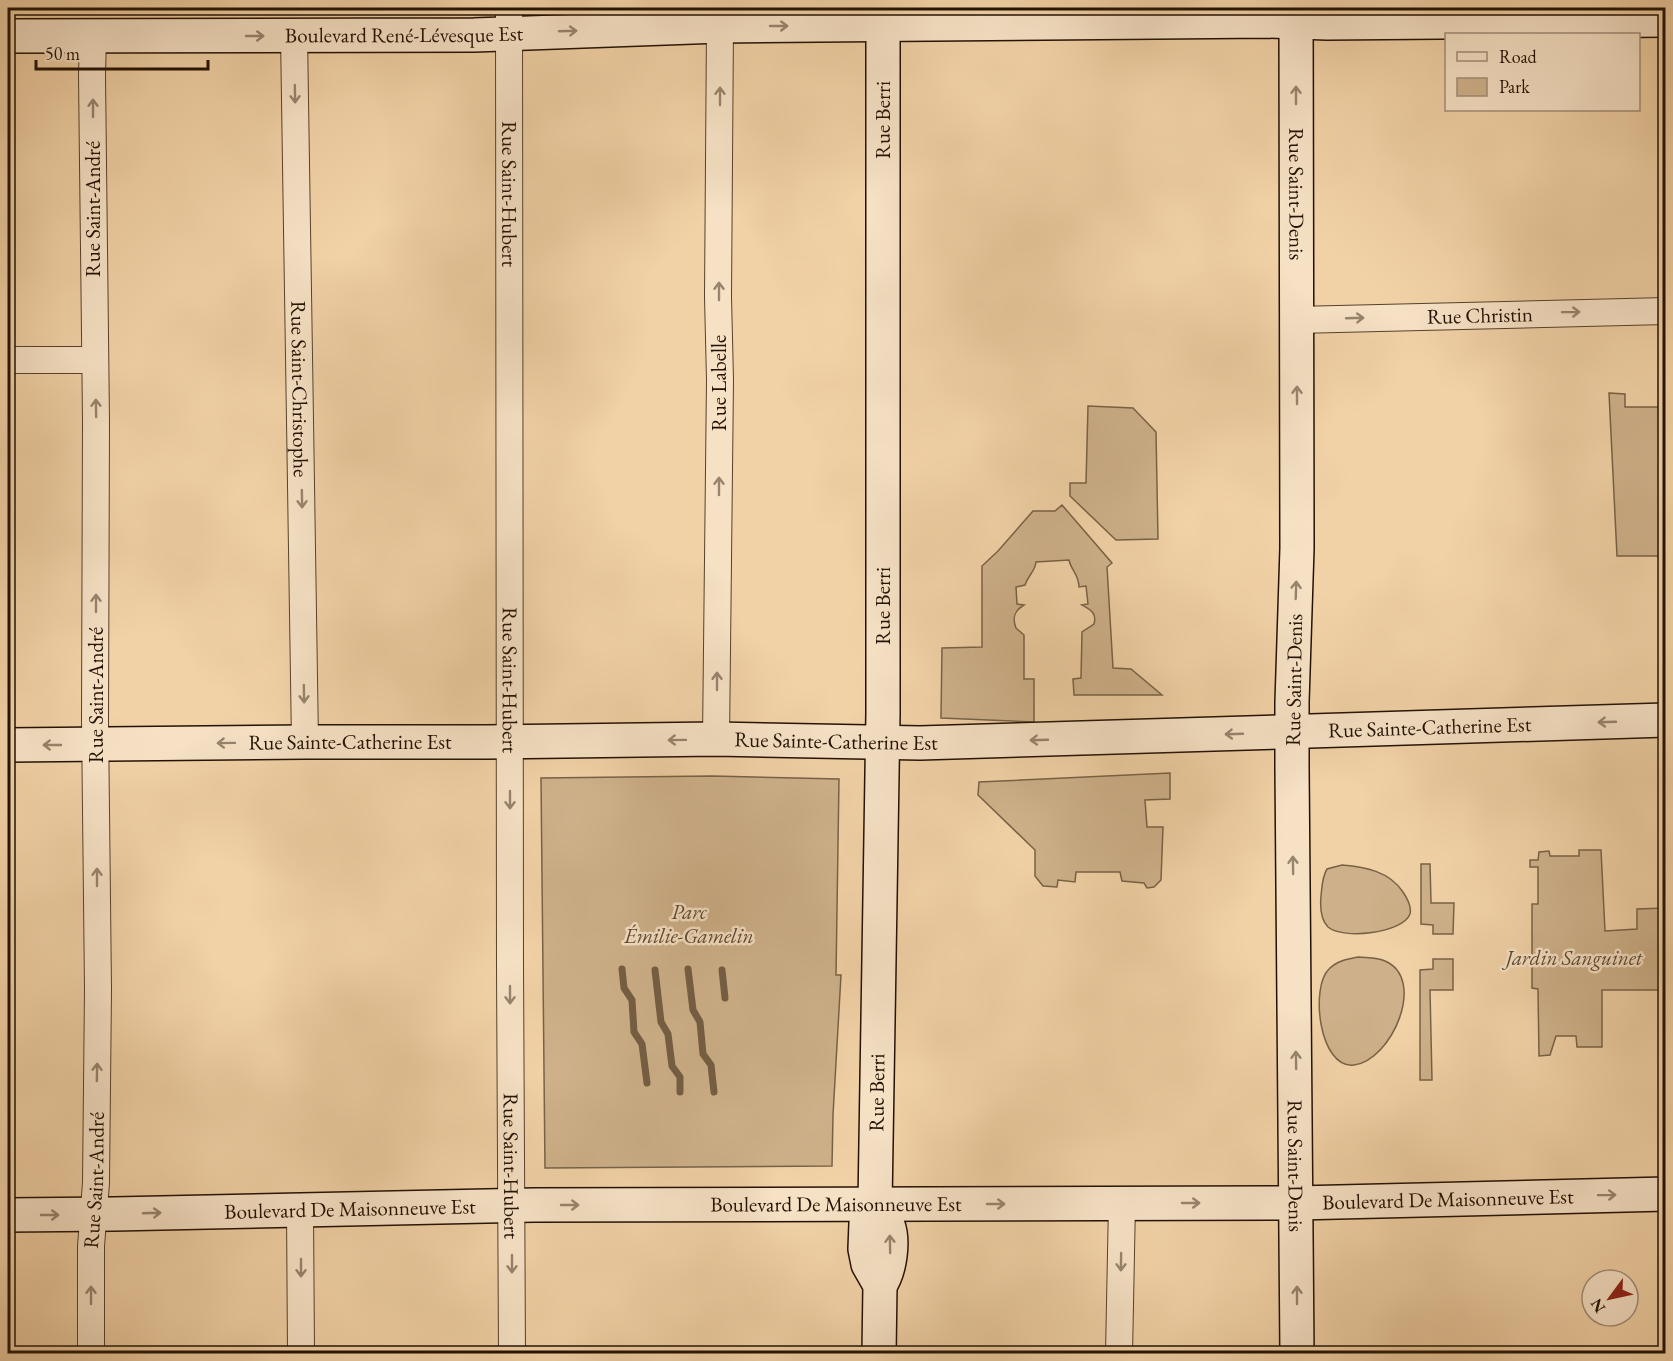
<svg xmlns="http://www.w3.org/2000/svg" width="1673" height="1361" font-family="'EB Garamond',serif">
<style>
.green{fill:#ceb18a;stroke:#786247;stroke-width:1.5}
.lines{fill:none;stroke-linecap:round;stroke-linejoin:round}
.stream{stroke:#745e44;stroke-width:7}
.street-casing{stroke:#56422c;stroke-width:28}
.secondary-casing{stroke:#221204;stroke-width:36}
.street{stroke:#f6e1c5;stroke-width:26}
.secondary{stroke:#f6e1c5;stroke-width:33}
.oneway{stroke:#97846e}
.labels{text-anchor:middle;stroke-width:5;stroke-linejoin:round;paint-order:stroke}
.street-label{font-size:21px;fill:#221204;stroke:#f6e1c5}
.park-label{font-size:21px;font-style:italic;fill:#5e4a33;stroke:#f6e1c5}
</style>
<rect width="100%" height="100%" fill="#f1d1a6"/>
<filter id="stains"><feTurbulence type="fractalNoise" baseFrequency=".00333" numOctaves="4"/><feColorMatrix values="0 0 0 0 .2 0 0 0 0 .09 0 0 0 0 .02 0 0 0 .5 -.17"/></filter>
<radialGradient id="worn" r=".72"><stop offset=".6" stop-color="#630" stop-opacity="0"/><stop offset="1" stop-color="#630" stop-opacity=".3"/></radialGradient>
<path class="green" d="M 1609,393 L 1625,394 L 1625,407 L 1665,407 L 1665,556 L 1617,556 Z
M 1088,406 L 1133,408 L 1156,432 L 1158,539 L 1116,540 L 1070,496 L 1070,483 L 1086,483 Z
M 1062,505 L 1112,563 L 1107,567 L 1113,668 L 1131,669 L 1162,695 L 1074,695 L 1073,679 L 1081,678 L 1082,632 L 1094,624 C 1097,613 1091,610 1082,605 L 1088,604 L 1086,586 L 1079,587 C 1079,575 1071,570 1069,560 L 1036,562 C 1035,572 1028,575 1025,585 L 1016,587 L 1017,604 L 1024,605 C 1014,611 1012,618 1016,628 L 1024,635 L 1024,679 L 1034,679 L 1034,722 L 941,718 L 942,648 L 982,647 L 982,566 L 998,551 L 1033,511 L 1055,511 Z
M 1170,773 L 1170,799 L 1145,800 L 1147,827 L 1163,827 L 1161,880 L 1154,887 L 1147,888 L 1144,883 L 1122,881 L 1120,872 L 1076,872 L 1075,882 L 1058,880 L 1057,887 L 1043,886 L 1035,876 L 1035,850 L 978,795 L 979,782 Z
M 712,776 L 839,779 L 836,975 L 841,975 L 833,1115 L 832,1166 L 545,1168 L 541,778 Z
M 1579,850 L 1601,850 L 1605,931 L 1637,929 L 1637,909 L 1665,908 L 1665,990 L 1602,990 L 1602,1047 L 1577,1047 L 1576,1036 L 1556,1036 L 1550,1055 L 1539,1056 L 1538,989 L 1532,988 L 1532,904 L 1538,904 L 1538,867 L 1530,867 L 1530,860 L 1538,860 L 1539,852 L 1549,851 L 1550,856 L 1579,856 Z
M 1421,864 L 1430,864 L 1431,903 L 1454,903 L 1453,934 L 1433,934 L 1433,925 L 1421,924 Z
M 1342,865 C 1365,867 1389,871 1403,892 C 1407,898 1412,906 1410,914 C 1403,933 1343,940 1328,927 C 1320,919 1320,907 1321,896 C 1322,887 1322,877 1327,869 Z
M 1358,957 C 1367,958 1377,957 1385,961 C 1427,979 1392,1060 1354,1065 C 1319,1069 1310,987 1329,969 C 1337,961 1347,959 1358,957 Z
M 1433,959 L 1453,959 L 1453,990 L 1430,990 L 1432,1080 L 1420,1080 L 1420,970 L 1433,969 Z"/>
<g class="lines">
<path class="stream" d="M 622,969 L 624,988 L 632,1000 L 634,1032 L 642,1044 L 647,1083
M 688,969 L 693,1010 L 700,1022 L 703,1054 L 711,1065 L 714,1092
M 655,970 L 661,1022 L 668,1034 L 672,1066 L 680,1077 L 680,1092
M 722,970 L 725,998"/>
<defs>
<g id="street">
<path id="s1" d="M 509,8 L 510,966 L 512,1354"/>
<path id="s2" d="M 294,35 L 305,742"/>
<path id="s3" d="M 1296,320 L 1666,311"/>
<path d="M 8,360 L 95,360"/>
<path d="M 716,739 L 720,380 L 718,297 L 720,26"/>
<path d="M 300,1210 L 301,1354"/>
<path id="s4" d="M 91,1354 L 91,1246 L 96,1183 L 98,989 L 95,721 L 96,421 L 92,76 L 93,36"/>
<path d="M 1119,1354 L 1122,1203"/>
</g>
<g id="secondary">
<path id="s5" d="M 1296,8 L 1297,548 L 1292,702 L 1292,768 L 1297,1354"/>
<path id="s6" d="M 8,36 L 474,35 L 720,26 L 1268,21 L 1327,23 L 1666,20"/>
<path id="s7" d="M 8,745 L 305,742 L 485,742 L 716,739 L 920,743 L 1666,720"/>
<path d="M 875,1204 C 879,1211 885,1217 888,1225 C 894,1241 890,1271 880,1285"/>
<path id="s8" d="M 8,1215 L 114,1214 L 535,1205 L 1297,1203 L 1666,1194"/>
<path id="s9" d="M 879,1354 L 880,1285 L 868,1264 L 865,1249 L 866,1223 L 875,1204 L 883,713 L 883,8"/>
</g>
</defs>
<use href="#street" class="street-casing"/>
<use href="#secondary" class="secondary-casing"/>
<use href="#street" class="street"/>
<use href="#secondary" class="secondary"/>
</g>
<defs><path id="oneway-shaft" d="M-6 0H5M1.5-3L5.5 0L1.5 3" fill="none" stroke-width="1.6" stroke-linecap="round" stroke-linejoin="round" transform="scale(1.5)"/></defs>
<g class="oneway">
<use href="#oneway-shaft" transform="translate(779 26)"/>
<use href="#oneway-shaft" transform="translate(568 31) rotate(-2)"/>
<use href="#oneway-shaft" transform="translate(255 36)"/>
<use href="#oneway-shaft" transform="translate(295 94) rotate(89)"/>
<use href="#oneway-shaft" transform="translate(1296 95) rotate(-90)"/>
<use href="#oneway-shaft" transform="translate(720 96) rotate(-90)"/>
<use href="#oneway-shaft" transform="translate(93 108) rotate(-90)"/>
<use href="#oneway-shaft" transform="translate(719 291) rotate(-90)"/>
<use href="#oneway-shaft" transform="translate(1571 312) rotate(-1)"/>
<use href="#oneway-shaft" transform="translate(1355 318) rotate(-2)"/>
<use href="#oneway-shaft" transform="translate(1297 395) rotate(-90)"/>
<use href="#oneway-shaft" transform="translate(96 408) rotate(-91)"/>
<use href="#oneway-shaft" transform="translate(719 486) rotate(-90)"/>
<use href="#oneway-shaft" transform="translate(302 499) rotate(89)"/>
<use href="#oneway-shaft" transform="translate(1296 590) rotate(-88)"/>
<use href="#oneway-shaft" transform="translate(96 603) rotate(-90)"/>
<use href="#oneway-shaft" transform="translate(717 681) rotate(-90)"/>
<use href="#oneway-shaft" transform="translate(304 694) rotate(89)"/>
<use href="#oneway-shaft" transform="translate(1607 722) rotate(178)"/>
<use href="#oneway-shaft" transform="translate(1234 734) rotate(178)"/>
<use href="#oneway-shaft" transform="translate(677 740) rotate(179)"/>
<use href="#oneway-shaft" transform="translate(1039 740) rotate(178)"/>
<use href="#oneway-shaft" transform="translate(226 743) rotate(179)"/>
<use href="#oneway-shaft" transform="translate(52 745) rotate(-180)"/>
<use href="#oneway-shaft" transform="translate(510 800) rotate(90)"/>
<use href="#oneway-shaft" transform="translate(1293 865) rotate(-91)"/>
<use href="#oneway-shaft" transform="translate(97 877) rotate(-90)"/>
<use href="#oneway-shaft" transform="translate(510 995) rotate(90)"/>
<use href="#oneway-shaft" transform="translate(1296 1060) rotate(-91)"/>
<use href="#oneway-shaft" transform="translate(97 1072) rotate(-89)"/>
<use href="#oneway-shaft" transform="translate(1607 1195) rotate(-1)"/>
<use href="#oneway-shaft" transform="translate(1191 1203)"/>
<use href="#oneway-shaft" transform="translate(996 1204)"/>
<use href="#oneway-shaft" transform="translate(570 1205)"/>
<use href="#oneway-shaft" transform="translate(152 1213) rotate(-2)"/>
<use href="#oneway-shaft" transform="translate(50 1215)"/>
<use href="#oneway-shaft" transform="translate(890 1244) rotate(-91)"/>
<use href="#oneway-shaft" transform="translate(1121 1262) rotate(91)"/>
<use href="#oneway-shaft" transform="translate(512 1264) rotate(90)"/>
<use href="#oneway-shaft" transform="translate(301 1268) rotate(90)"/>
<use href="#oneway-shaft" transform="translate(91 1295) rotate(-90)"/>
<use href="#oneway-shaft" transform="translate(1297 1295) rotate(-90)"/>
</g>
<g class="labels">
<g class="street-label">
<text dy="7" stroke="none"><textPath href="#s6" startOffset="396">Boulevard René-Lévesque Est</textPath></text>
<text transform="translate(883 120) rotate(-90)" y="7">Rue Berri</text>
<text dy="7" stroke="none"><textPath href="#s1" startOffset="186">Rue Saint-Hubert</textPath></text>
<text dy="7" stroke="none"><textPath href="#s5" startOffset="186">Rue Saint-Denis</textPath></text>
<text transform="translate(93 209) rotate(-90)" y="7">Rue Saint-André</text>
<text dy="7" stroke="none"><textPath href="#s3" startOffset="184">Rue Christin</textPath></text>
<text transform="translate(719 383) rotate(-90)" y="7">Rue Labelle</text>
<text dy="7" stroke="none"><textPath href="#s2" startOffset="354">Rue Saint-Christophe</textPath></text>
<text transform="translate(883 606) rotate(-90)" y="7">Rue Berri</text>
<text transform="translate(1294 680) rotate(-89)" y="7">Rue Saint-Denis</text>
<text dy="7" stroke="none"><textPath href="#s1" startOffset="672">Rue Saint-Hubert</textPath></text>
<text transform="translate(96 695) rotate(-90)" y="7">Rue Saint-André</text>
<text dy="7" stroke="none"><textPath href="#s7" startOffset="1422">Rue Sainte-Catherine Est</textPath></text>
<text dy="7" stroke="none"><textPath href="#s7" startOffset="828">Rue Sainte-Catherine Est</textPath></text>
<text dy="7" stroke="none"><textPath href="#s7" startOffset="342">Rue Sainte-Catherine Est</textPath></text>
<text dy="7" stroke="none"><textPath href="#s9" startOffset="267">Rue Berri</textPath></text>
<text dy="7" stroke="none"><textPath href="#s1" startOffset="1158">Rue Saint-Hubert</textPath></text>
<text dy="7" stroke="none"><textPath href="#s5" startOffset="1158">Rue Saint-Denis</textPath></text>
<text dy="7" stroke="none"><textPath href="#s4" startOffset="174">Rue Saint-André</textPath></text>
<text dy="7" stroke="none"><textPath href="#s8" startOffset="1440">Boulevard De Maisonneuve Est</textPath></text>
<text dy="7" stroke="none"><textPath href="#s8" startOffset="828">Boulevard De Maisonneuve Est</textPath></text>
<text dy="7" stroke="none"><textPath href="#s8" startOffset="342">Boulevard De Maisonneuve Est</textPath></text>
</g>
<g class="park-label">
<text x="689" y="919">Parc<tspan x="689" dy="24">Émilie-Gamelin</tspan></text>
<text x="1574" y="965">Jardin Sanguinet</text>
</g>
</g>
<rect width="1673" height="1361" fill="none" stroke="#f1d1a6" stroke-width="30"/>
<rect x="9" y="9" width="1655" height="1343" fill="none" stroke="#221204" stroke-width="3"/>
<rect x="15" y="15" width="1643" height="1331" fill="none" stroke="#221204" stroke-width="1.5"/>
<rect x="1445" y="33" width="195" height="78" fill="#f6e1c5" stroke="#a18e78" stroke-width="1.5"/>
<rect x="1457" y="52" width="30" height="9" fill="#f6e1c5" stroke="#a18e78" stroke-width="1.5"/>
<text x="1499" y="63" font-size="18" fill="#221204">Road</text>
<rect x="1457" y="78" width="30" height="18" fill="#ceb18a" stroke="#a18e78" stroke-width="1.5"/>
<text x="1499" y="93" font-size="18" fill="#221204">Park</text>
<g transform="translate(1610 1298) rotate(237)"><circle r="28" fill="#f6e1c5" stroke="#a18e78" stroke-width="1.5"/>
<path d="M0-4.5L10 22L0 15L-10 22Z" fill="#8f2418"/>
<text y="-9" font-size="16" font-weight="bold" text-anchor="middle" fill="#221204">N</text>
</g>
<path d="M36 60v9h172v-9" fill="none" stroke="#221204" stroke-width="3"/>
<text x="45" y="60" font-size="18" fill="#221204" stroke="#f6e1c5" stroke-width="4.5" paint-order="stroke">50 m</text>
<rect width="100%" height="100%" filter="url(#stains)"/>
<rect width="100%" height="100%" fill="url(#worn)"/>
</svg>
